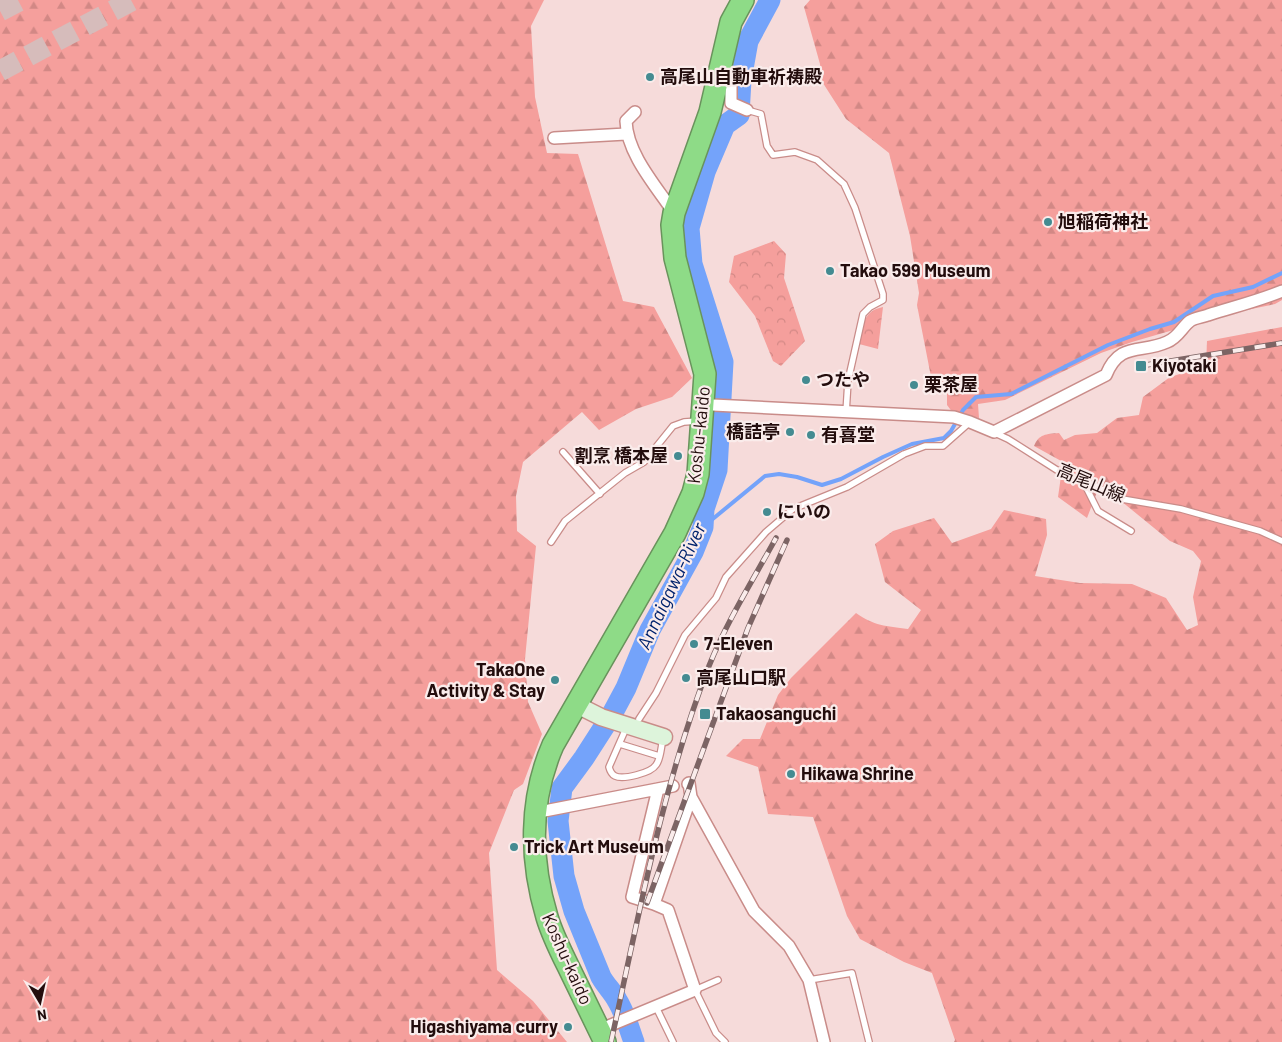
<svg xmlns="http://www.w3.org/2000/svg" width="1282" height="1042" font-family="Barlow,'Noto Sans JP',sans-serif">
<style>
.forest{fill:url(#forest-firs)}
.park{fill:url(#park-crowns)}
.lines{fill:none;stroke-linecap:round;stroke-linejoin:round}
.stream{stroke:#74a3fa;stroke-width:4}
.river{stroke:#74a3fa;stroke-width:21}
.highway-tunnel{stroke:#d6bcbb;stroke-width:21;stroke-dasharray:21 11;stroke-linecap:butt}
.lane-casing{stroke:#c98c89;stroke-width:8}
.street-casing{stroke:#c98c89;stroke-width:14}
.secondary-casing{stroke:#c98c89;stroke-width:19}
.highway-casing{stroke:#69935c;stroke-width:24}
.lane{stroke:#fff;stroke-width:5.5}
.street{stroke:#fff;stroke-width:11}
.secondary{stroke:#ddf4db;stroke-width:16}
.highway{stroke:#8edb87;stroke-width:21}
.rail-casing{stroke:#7c6464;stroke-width:5.5}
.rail{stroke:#faeceb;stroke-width:4;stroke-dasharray:11;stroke-linecap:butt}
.poi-dot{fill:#448b91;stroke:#faeceb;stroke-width:2}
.labels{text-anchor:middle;stroke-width:4.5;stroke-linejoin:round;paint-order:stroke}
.poi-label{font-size:18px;font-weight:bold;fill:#230d0d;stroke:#faeceb;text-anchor:start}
.street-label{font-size:18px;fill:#230d0d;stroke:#faeceb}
.water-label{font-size:19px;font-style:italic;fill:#01236d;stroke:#faeceb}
</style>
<defs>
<pattern id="forest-firs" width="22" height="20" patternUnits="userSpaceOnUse" patternTransform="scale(1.25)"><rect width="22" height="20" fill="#f59f9c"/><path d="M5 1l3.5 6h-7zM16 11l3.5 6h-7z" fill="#d28885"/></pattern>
<pattern id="park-crowns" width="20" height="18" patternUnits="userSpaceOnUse" patternTransform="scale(1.25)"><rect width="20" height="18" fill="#f59f9c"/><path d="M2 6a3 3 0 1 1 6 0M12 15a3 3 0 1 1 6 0" fill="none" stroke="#d28885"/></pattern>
</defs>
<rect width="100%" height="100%" fill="#f6dbda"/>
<path class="forest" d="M 0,0 L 544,0 L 531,26 L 535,97 L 547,153 L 578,154 L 623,301 L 654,307 L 692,378 L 672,397 L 636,409 L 599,430 L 582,412 L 523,462 L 516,496 L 517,531 L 536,546 L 525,659 L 528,702 L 542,734 L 523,784 L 514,790 L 489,853 L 497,970 L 533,1001 L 567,1042 L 0,1042 Z
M 810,0 L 1282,0 L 1282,300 L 1275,304 L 1232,313 L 1132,342 L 1101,353 L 1005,400 L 978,404 L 979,418 L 953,413 L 947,405 L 947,392 L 933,387 L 917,305 L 919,293 L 910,236 L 889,153 L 846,119 L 821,80 L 820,64 L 804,7 Z
M 1282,327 L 1282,1042 L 954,1042 L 955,1040 L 932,973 L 904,962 L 860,939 L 847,916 L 813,817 L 768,814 L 758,767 L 726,756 L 743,739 L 760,739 L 778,695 L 791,678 L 856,613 C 874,626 886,626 908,629 L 921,610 L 885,582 L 875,544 L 893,531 L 934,518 L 952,543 L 991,529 L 1004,510 L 1046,519 L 1047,535 L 1035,576 L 1080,583 L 1132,584 L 1166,598 L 1187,630 L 1198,625 L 1193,597 L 1201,561 L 1193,551 L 1170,541 L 1121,501 L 1097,492 L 1087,518 L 1058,497 L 1063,462 L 1034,446 C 1039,434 1046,434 1059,433 L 1064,440 L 1075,435 L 1097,433 L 1117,418 L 1139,415 L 1143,397 L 1170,377 L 1206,366 L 1207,341 Z"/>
<path class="park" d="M 774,241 L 786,254 L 784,278 L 805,341 L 781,366 L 773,361 L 755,316 L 729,282 L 734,256 Z
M 883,307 L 878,349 L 859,344 C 864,326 862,311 883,307 Z"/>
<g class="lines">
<path class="stream" d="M 703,527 L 765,476 L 779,474 L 797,477 L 822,485 L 841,479 L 883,457 L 912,444 L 944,438 L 951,431 L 963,410 L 976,397 L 1011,394 L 1108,345 L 1150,329 L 1174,322 L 1213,296 L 1253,287 L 1282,273"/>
<path class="river" d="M 634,1042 C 629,1028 625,1013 617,1000 C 613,992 606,986 601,977 L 574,911 L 564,876 L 558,821 L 562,788 L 584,758 L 611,716 L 626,688 L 650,630 L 693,552 L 703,527 L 704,509 L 717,470 L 723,362 L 692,264 L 689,228 L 705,172 L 725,125 L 739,115 L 741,80 L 748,41 L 770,0"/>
<path class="highway-tunnel" d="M 0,11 L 21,0
M 0,71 L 133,0"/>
<defs>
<path id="lane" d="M 747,110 L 761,114 L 767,146 L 773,155 L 795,152 L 817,160 L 844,184 L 855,208 L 883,294 L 883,300 L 870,307 L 863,314 L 848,381 L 846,413
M 995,433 L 1008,439 L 1060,472 L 1096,486 L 1116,498 L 1181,509 L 1260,531 L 1282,541
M 563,452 L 600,494
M 1084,483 L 1098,511 L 1131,531
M 551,542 L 565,521 L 625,473 L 644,462 L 673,426 L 684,422 L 698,421
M 639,719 L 656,693 L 685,635 L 716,598 L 726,577 L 766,532 L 793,509 L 847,487 L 904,454 L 925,446 L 943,446 L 969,423
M 627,726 L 609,767 C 610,771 611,774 615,776 C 623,780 651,773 656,765 C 661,759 661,746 663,739
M 620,744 L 659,756
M 718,980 L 695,990 L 716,1033 L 725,1042
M 809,980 L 852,973 L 869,1042
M 656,1007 L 673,1042"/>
<path id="street" d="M 718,76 L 731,79 L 731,103 L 747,110
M 635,112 L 626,121 C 627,154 656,186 674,213
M 554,138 L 626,134
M 713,405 L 954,417 L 970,422 L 994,432 L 1106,375 C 1120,341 1141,354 1167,342 C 1178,338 1182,327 1190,321 C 1194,318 1203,317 1208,315 C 1233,307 1258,301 1282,291
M 688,784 L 689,783 L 691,797 L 754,911 L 789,946 L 809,980 L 824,1042
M 658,789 L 632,897 L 654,904 L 691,797
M 534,813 L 673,786
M 599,1030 L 695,990 L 668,910 L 654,904"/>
<path id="secondary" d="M 575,704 L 601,717 L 664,737"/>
<path id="highway" d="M 605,1042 C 593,1017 580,991 568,966 C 560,950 552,934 547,917 C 530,860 529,800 553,745 L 675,533 L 693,493 L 698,474 L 705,374 L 675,258 L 672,225 L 674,213 L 710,112 L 731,22 L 743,0"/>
</defs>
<use href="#lane" class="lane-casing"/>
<use href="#street" class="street-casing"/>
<use href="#secondary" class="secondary-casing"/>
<use href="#highway" class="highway-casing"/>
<use href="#lane" class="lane"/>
<use href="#street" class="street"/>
<use href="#secondary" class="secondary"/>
<use href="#highway" class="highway"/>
<defs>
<path id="rail" d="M 1146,365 L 1282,343
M 647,903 L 748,628 L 787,540
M 611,1042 C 639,915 662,787 709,666 C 727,621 753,580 776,538"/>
</defs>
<use href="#rail" class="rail-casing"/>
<use href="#rail" class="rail"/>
</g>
<g class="poi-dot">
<circle cx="650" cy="77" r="5"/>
<circle cx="1048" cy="222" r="5"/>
<circle cx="830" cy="271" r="5"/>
<rect x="1135" y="360" width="12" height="12" rx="2.5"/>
<circle cx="806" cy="380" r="5"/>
<circle cx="914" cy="385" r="5"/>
<circle cx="790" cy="432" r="5"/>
<circle cx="811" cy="435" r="5"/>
<circle cx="678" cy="456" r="5"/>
<circle cx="767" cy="512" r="5"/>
<circle cx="694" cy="644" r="5"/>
<circle cx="686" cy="678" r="5"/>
<circle cx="555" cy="680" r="5"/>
<rect x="699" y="708" width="12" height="12" rx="2.5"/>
<circle cx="791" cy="774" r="5"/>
<circle cx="514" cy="847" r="5"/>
<circle cx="568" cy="1027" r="5"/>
</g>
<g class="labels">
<g class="poi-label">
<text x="660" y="83">高尾山自動車祈祷殿</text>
<text x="1058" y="228">旭稲荷神社</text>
<text x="840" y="277">Takao 599 Museum</text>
<text x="1152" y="372">Kiyotaki</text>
<text x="816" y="386">つたや</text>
<text x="924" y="391">栗茶屋</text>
<text x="780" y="438" text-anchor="end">橋詰亭</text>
<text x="821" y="441">有喜堂</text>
<text x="668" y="462" text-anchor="end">割烹 橋本屋</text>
<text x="777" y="518">にいの</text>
<text x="704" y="650">7-Eleven</text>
<text x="545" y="676" text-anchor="end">TakaOne<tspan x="545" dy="21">Activity &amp; Stay</tspan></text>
<text x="696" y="684">高尾山口駅</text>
<text x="716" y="720">Takaosanguchi</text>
<text x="801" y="780">Hikawa Shrine</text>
<text x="524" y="853">Trick Art Museum</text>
<text x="558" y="1033" text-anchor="end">Higashiyama curry</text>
</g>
<g class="street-label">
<text transform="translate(699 435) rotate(-84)" y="6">Koshu-kaido</text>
<text transform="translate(1091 483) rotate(23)" y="6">高尾山線</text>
<text transform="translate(567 959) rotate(66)" y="6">Koshu-kaido</text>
</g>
<g class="water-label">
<text transform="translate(671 586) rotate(-65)" y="7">Annaigawa-River</text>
</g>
</g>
<g transform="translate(40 1002) rotate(171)" stroke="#faeceb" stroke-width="4" paint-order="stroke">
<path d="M0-4L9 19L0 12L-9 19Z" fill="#230d0d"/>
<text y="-8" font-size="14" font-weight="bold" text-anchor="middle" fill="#230d0d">N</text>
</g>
</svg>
